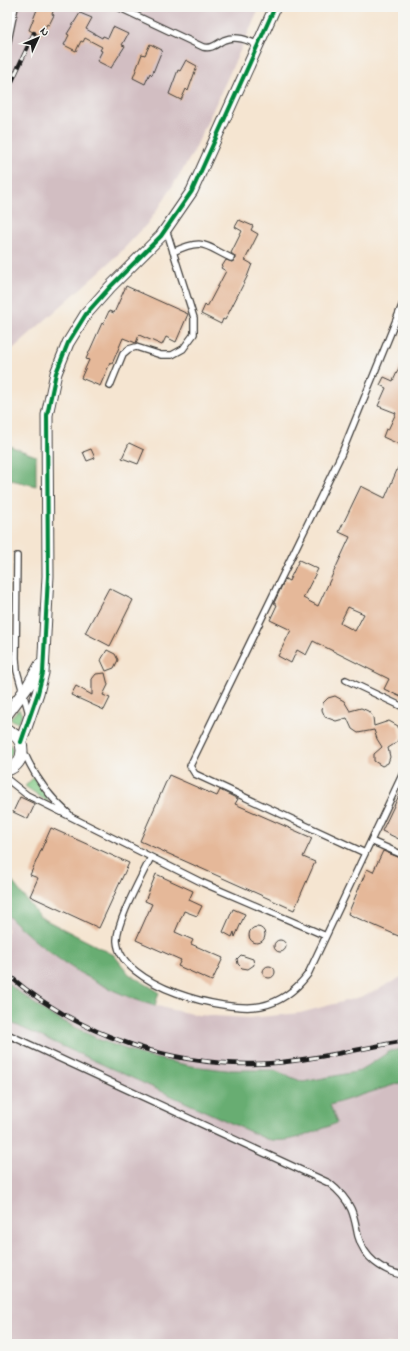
<svg xmlns="http://www.w3.org/2000/svg" width="410" height="1351" font-family="'Indie Flower',sans-serif">
<style>
.industrial{fill:#d2bec2}
.green{fill:#81c985;stroke:#4e7250}
.forest{fill:#68ad72;stroke:#426447}
.building{fill:#e5b899;fill-rule:evenodd}
.lines{fill:none;stroke-linecap:round;stroke-linejoin:round}
.lane-casing{stroke:#3d3a37;stroke-width:8}
.street-casing{stroke:#3d3a37;stroke-width:13}
.lane{stroke:#fff;stroke-width:5.5}
.street{stroke:#fff;stroke-width:11}
.rail-casing{stroke:#1c1c1c;stroke-width:4.5}
.rail{stroke:#f6f6f2;stroke-width:3;stroke-dasharray:9;stroke-linecap:butt}
.cycleway-casing{stroke:#f6f6f2;stroke-width:6}
.cycleway{stroke:#00873e;stroke-width:4}
</style>
<rect width="100%" height="100%" fill="#f6f6f2"/>
<filter id="ink" filterUnits="userSpaceOnUse"><feTurbulence type="fractalNoise" baseFrequency=".025" numOctaves="2"/><feDisplacementMap in="SourceGraphic" scale="8" xChannelSelector="R" yChannelSelector="G"/><feConvolveMatrix kernelMatrix="1 2 1 2 8 2 1 2 1" color-interpolation-filters="sRGB"/></filter>
<filter id="wash" filterUnits="userSpaceOnUse"><feTurbulence type="fractalNoise" baseFrequency=".012" numOctaves="4" result="noise"/><feDisplacementMap in="SourceGraphic" scale="16" xChannelSelector="R" yChannelSelector="G"/><feGaussianBlur stdDeviation="0.9" result="paint"/><feColorMatrix in="noise" values="0 0 0 0 0 0 0 0 0 0 0 0 0 0 0 0 0 1.4 0 .05"/><feComposite in="paint" operator="in"/></filter>
<g filter="url(#wash)">
<rect width="100%" height="100%" fill="#f5e5d1"/>
<path class="industrial" d="M 7,7 L 260,7 L 193,153 L 160,206 L 147,224 L 116,257 L 7,354 Z
M 7,915 L 48,952 L 91,980 L 138,1000 L 168,1009 L 198,1015 L 249,1018 L 300,1013 L 360,997 L 379,989 L 403,976 L 403,1344 L 7,1344 Z"/>
<path class="green" d="M 19,709 L 22,715 L 18,723 L 10,719 Z
M 7,741 L 13,749 L 11,756 L 7,759 Z
M 34,777 L 49,801 L 49,803 L 25,786 Z"/>
<path class="forest" d="M 7,445 L 36,456 L 36,486 L 7,479 Z
M 7,875 L 40,917 L 114,955 L 129,974 L 159,992 L 155,1006 C 98,989 49,957 7,915 Z
M 7,983 L 47,1013 L 100,1040 L 145,1056 L 191,1066 L 226,1070 L 274,1070 L 303,1082 L 360,1071 L 390,1051 L 403,1049 L 403,1082 L 330,1105 L 337,1123 C 315,1131 291,1145 266,1139 L 7,1021 Z"/>
<g id="blocks">
<path class="building" d="M 38,7 L 55,7 L 52,14 L 54,15 L 49,25 L 47,24 L 41,36 L 29,30 Z
M 80,13 L 92,18 L 86,29 L 102,38 L 103,36 L 108,38 L 113,27 L 128,34 L 122,45 L 125,46 L 111,68 L 97,61 L 102,51 L 100,50 L 102,47 L 85,38 L 83,42 L 81,41 L 76,51 L 64,45 L 69,35 L 67,34 Z
M 150,44 L 162,50 L 152,75 L 150,73 L 145,84 L 133,78 L 142,54 L 145,55 Z
M 186,60 L 197,66 L 188,91 L 186,89 L 181,100 L 169,94 L 178,70 L 180,71 Z
M 239,220 L 253,226 L 251,230 L 258,234 L 245,260 L 252,264 L 247,277 L 225,320 L 223,319 L 221,324 L 201,314 L 205,305 L 207,307 L 226,271 L 221,268 L 226,260 L 232,262 L 235,260 L 235,256 L 231,253 L 242,231 L 235,227 Z
M 126,286 L 188,314 L 176,342 L 166,337 L 162,345 L 139,335 L 136,343 L 123,338 L 112,364 L 110,363 L 100,386 L 81,378 L 89,360 L 86,359 L 102,323 L 103,324 L 109,311 L 114,313 Z
M 403,359 L 403,446 L 383,437 L 386,429 L 388,430 L 396,413 L 378,406 L 386,388 L 380,385 L 384,377 L 393,381 Z
M 129,443 L 144,450 L 138,464 L 122,458 Z
M 91,449 L 95,458 L 87,461 L 83,452 Z
M 403,456 L 403,698 L 384,689 L 389,679 L 313,641 L 306,655 L 297,650 L 291,663 L 278,656 L 291,630 L 270,620 L 277,605 L 274,603 L 285,579 L 289,581 L 299,560 L 318,569 L 303,598 L 318,606 L 350,537 L 339,532 L 361,486 L 385,498 ZM 348,607 L 364,614 L 355,631 L 340,623 Z
M 109,588 L 133,600 L 110,646 L 85,633 Z
M 107,650 L 115,654 L 118,660 L 114,668 L 106,671 L 101,660 Z
M 105,673 L 108,685 L 103,695 L 110,698 L 104,710 L 71,695 L 76,686 L 92,695 L 92,679 L 96,674 Z
M 335,696 L 344,701 L 350,711 L 361,708 L 368,711 L 373,717 L 374,726 L 389,721 L 398,726 L 400,737 L 396,743 L 388,748 L 390,757 L 388,763 L 382,766 L 374,761 L 374,754 L 382,747 L 377,739 L 374,730 L 358,733 L 352,729 L 347,718 L 336,721 L 325,717 L 322,710 L 323,703 L 328,698 Z
M 169,775 L 217,796 L 220,790 L 238,799 L 235,804 L 312,838 L 303,857 L 315,862 L 294,910 L 140,841 Z
M 403,787 L 403,841 L 382,831 Z
M 20,797 L 35,804 L 28,819 L 13,812 Z
M 51,828 L 129,863 L 99,928 L 30,896 L 38,878 L 30,875 Z
M 383,851 L 403,859 L 403,938 L 348,914 L 367,869 L 373,872 Z
M 156,874 L 193,891 L 189,900 L 202,906 L 197,916 L 184,911 L 175,932 L 193,940 L 191,944 L 223,958 L 212,981 L 178,966 L 181,960 L 136,940 L 152,904 L 145,901 Z
M 233,909 L 245,914 L 235,937 L 234,932 L 232,937 L 223,932 Z
M249 935a8 8 0 1 1 16 0a8 8 0 1 1-16 0Z
M274 946a6 6 0 1 1 12 0a6 6 0 1 1-12 0Z
M 241,955 L 253,959 L 254,965 L 248,969 L 242,968 L 238,964 L 237,959 Z
M263 972a6 6 0 1 1 12 0a6 6 0 1 1-12 0Z"/>
</g>
</g>
<g filter="url(#ink)">
<use href="#blocks" fill-opacity="0" stroke="#3d3a37" stroke-width="1"/>
<g class="lines">
<defs>
<path id="lane" d="M 118,7 L 203,47 C 213,49 216,44 224,40 C 236,35 248,40 258,45
M 7,46 L 15,7
M 173,252 C 203,238 204,245 231,258
M 110,386 L 123,354 L 129,349 L 136,347 L 161,355 L 172,355 L 183,349 L 194,334 L 194,318 L 166,229
M 17,556 L 16,658 L 17,671 L 29,714
M 346,680 L 403,707
M 24,752 C 34,775 49,797 69,814
M 7,779 L 27,795 L 203,883 L 326,936
M 371,841 L 403,855
M 365,853 L 195,774 L 190,766 L 341,455 L 403,303
M 151,857 C 142,876 116,922 117,941 C 120,986 225,1013 261,1006 C 281,1002 296,990 308,974 L 403,773
M 7,1034 L 329,1183 C 338,1190 346,1198 351,1209 C 355,1218 356,1227 358,1236 C 364,1258 382,1271 403,1275"/>
<path id="street" d="M 7,714 L 28,686 L 40,665
M 7,731 C 27,737 27,764 7,770
M 21,742 L 38,693 L 43,673 L 48,576 L 47,415 L 56,373 L 68,343 L 86,314 L 110,287 L 161,236 L 192,191 L 275,7"/>
</defs>
<use href="#lane" class="lane-casing"/>
<use href="#street" class="street-casing"/>
<use href="#lane" class="lane"/>
<use href="#street" class="street"/>
<defs>
<path id="rail" d="M 7,92 L 34,33
M 7,974 C 80,1037 178,1070 274,1063 C 317,1059 360,1049 403,1041"/>
</defs>
<use href="#rail" class="rail-casing"/>
<use href="#rail" class="rail"/>
<defs>
<path id="cycleway" d="M 21,742 L 38,693 L 43,673 L 48,576 L 47,415 L 56,373 L 68,343 L 86,314 L 110,287 L 161,236 L 192,191 L 275,7"/>
</defs>
<use href="#cycleway" class="cycleway-casing"/>
<use href="#cycleway" class="cycleway"/>
</g>
</g>
<rect width="410" height="1351" fill="none" stroke="#f6f6f2" stroke-width="24"/>
<g transform="translate(38 38) rotate(46)" stroke="#f6f6f2" stroke-width="3" paint-order="stroke">
<path d="M0-3L7 15L0 10L-7 15Z" fill="#1c1c1c"/>
<text y="-6" font-size="11" font-weight="bold" text-anchor="middle" fill="#1c1c1c">N</text>
</g>
</svg>
